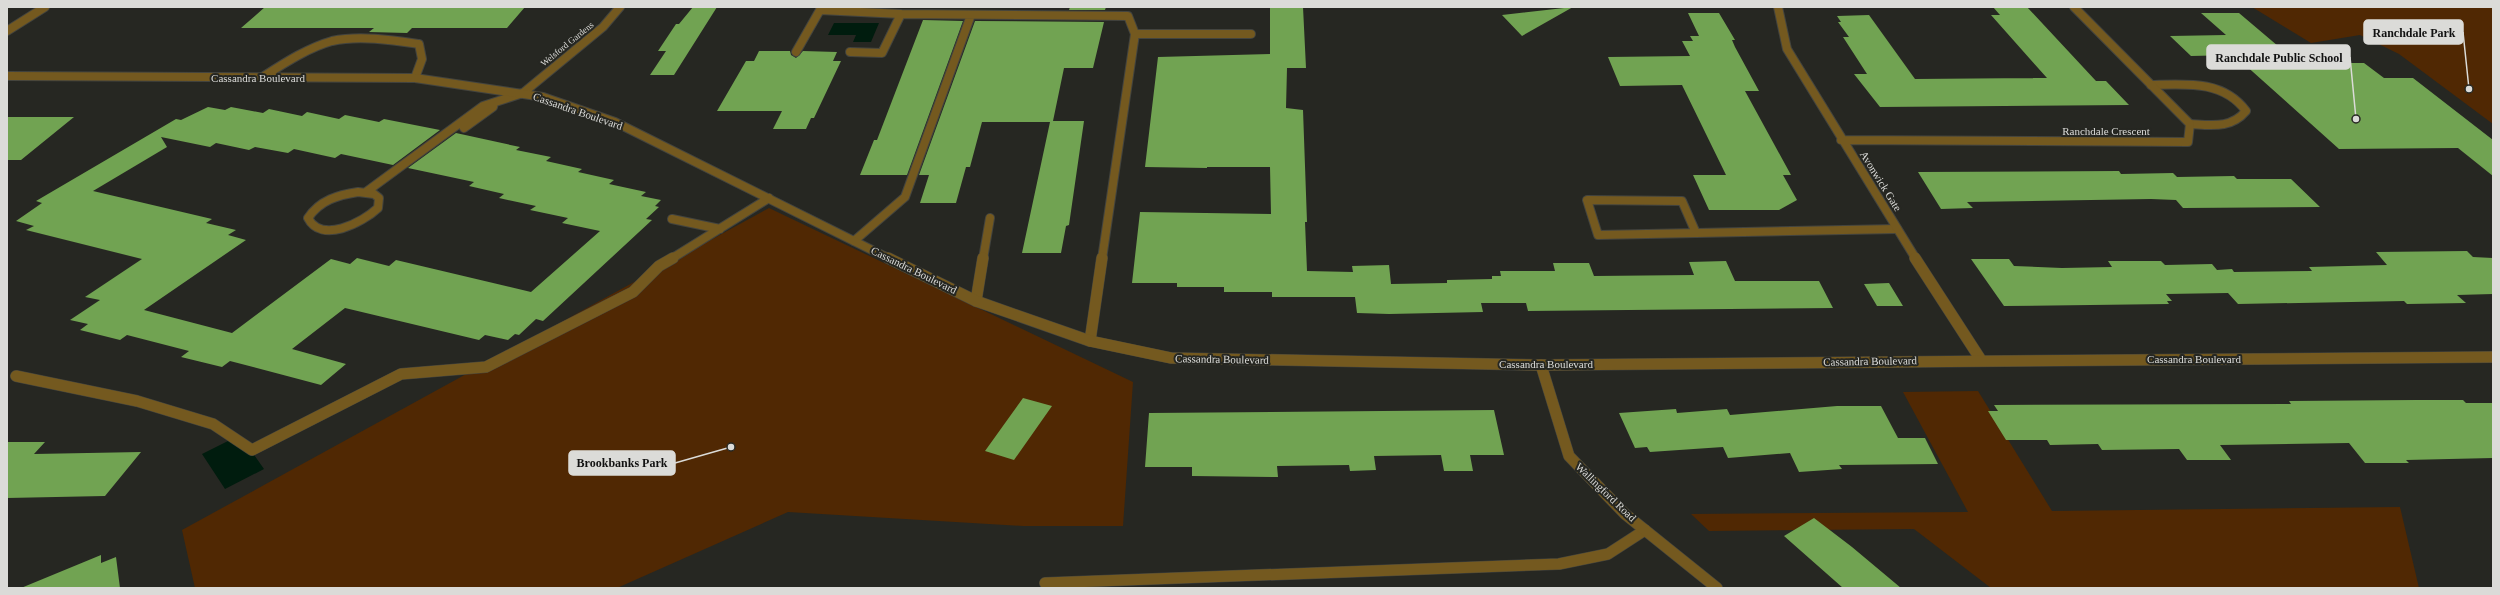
<svg xmlns="http://www.w3.org/2000/svg" width="2500" height="595" font-family="Georgia,serif">
<style>
.green{fill:#502803}
.water{fill:#001c0e}
.building{fill:#71a352}
.lines{fill:none;stroke-linecap:round;stroke-linejoin:round}
.service-far1-casing{stroke:#43443f;stroke-width:10}
.service-casing{stroke:#43443f;stroke-width:12}
.minor-far1-casing{stroke:#43443f;stroke-width:10}
.minor-casing{stroke:#43443f;stroke-width:12}
.tertiary-far1-casing{stroke:#43443f;stroke-width:10}
.tertiary-casing{stroke:#43443f;stroke-width:12}
.service-far1{stroke:#74591f;stroke-width:8}
.service{stroke:#74591f;stroke-width:11}
.minor-far1{stroke:#74591f;stroke-width:8}
.minor{stroke:#74591f;stroke-width:11}
.tertiary-far1{stroke:#74591f;stroke-width:8}
.tertiary{stroke:#74591f;stroke-width:11}
.labels{text-anchor:middle;stroke-width:4;stroke-linejoin:round;paint-order:stroke}
.far-street-label{font-size:9px;fill:#dbdbd8;stroke:#262722}
.street-label{font-size:11px;fill:#dbdbd8;stroke:#262722}
.leader{fill:none;stroke:#dbdbd8;stroke-width:1.5}
.callout-dot{fill:#dbdbd8;stroke:#262722;stroke-width:1.5}
.callout{fill:#dbdbd8;stroke:#dbdbd8;stroke-width:1.5}
.callout-label{font-size:12px;text-anchor:middle;font-weight:bold;fill:#111}
</style>
<rect width="100%" height="100%" fill="#262722"/>
<path class="green" d="M 2252,7 L 2493,7 L 2493,124 L 2399,54 L 2360,35 L 2311,43 Z
M 769,208 L 1133,382 L 1123,526 L 1023,526 L 788,512 L 617,588 L 195,588 L 182,530 Z
M 1978,391 L 2052,511 L 2400,507 L 2419,588 L 1991,588 L 1914,529 L 1709,531 L 1691,514 L 1968,512 L 1903,392 Z"/>
<path class="water" d="M 834,23 L 879,23 L 871,42 L 853,42 L 856,35 L 828,35 Z
M 240,435 L 264,469 L 225,489 L 202,454 Z"/>
<path class="building" d="M 265,7 L 525,7 L 507,28 L 412,28 L 407,33 L 369,32 L 374,28 L 241,28 Z
M 693,7 L 717,7 L 674,75 L 650,75 L 666,51 L 658,51 L 676,24 L 679,24 Z
M 1070,7 L 1106,7 L 1105,10 L 1069,10 Z
M 1270,7 L 1303,7 L 1306,68 L 1287,68 L 1286,108 L 1303,110 L 1307,222 L 1305,222 L 1307,271 L 1353,272 L 1352,266 L 1389,265 L 1391,284 L 1447,283 L 1447,280 L 1492,279 L 1492,276 L 1501,276 L 1500,271 L 1555,271 L 1553,263 L 1589,263 L 1594,276 L 1694,275 L 1689,262 L 1726,261 L 1735,281 L 1819,281 L 1833,308 L 1528,311 L 1526,303 L 1481,303 L 1483,312 L 1389,314 L 1357,313 L 1355,297 L 1272,297 L 1272,292 L 1224,292 L 1224,287 L 1177,287 L 1177,283 L 1132,283 L 1140,212 L 1271,214 L 1270,167 L 1207,167 L 1207,168 L 1145,167 L 1158,57 L 1270,54 Z
M 1573,7 L 1522,36 L 1502,15 Z
M 1993,7 L 2027,7 L 2096,81 L 2106,81 L 2129,105 L 1880,107 L 1854,74 L 1867,74 L 1843,37 L 1849,37 L 1838,22 L 1841,22 L 1837,16 L 1869,15 L 1915,79 L 2047,78 L 1991,15 L 2000,15 Z
M 1688,13 L 1719,13 L 1735,40 L 1732,40 L 1735,47 L 1759,91 L 1745,91 L 1791,175 L 1783,175 L 1797,200 L 1779,210 L 1709,210 L 1693,175 L 1726,175 L 1682,85 L 1620,86 L 1608,57 L 1690,56 L 1682,41 L 1693,41 L 1690,36 L 1699,36 Z
M 2201,13 L 2239,13 L 2298,63 L 2364,63 L 2384,78 L 2413,78 L 2493,140 L 2493,176 L 2458,148 L 2339,149 L 2234,55 L 2191,56 L 2170,36 L 2226,35 Z
M 923,20 L 963,21 L 907,175 L 860,175 L 874,140 L 877,140 Z
M 975,21 L 1104,22 L 1093,68 L 1064,68 L 1053,121 L 1084,121 L 1069,225 L 1066,226 L 1061,253 L 1022,253 L 1050,122 L 982,122 L 970,167 L 966,167 L 956,203 L 920,203 L 929,175 L 919,175 Z
M 759,51 L 790,51 L 791,55 L 796,58 L 803,51 L 837,52 L 833,61 L 841,61 L 814,118 L 811,118 L 806,129 L 773,129 L 782,111 L 717,111 L 746,61 L 754,61 Z
M 208,107 L 225,110 L 231,107 L 263,113 L 269,109 L 302,116 L 307,112 L 339,119 L 345,115 L 379,122 L 384,119 L 440,130 L 393,165 L 341,154 L 335,158 L 294,149 L 288,153 L 255,147 L 249,150 L 216,143 L 210,147 L 161,137 L 167,147 L 93,191 L 212,219 L 206,223 L 236,230 L 228,235 L 246,240 L 144,310 L 232,333 L 331,259 L 350,264 L 357,258 L 389,266 L 396,260 L 531,292 L 600,231 L 562,223 L 568,218 L 530,210 L 536,206 L 499,198 L 504,194 L 469,186 L 474,182 L 408,168 L 456,133 L 520,147 L 516,150 L 551,157 L 546,161 L 582,169 L 578,172 L 614,180 L 609,184 L 646,192 L 641,196 L 661,200 L 655,206 L 659,207 L 646,219 L 652,220 L 543,321 L 536,319 L 519,335 L 515,334 L 508,340 L 485,335 L 479,340 L 345,308 L 292,349 L 346,364 L 321,385 L 230,361 L 222,367 L 181,357 L 189,351 L 127,335 L 120,340 L 80,330 L 88,324 L 70,320 L 100,300 L 85,297 L 142,259 L 26,230 L 34,226 L 16,221 L 42,203 L 36,201 L 176,119 L 181,120 Z
M 7,117 L 74,117 L 21,160 L 7,160 Z
M 2119,171 L 2121,174 L 2173,173 L 2177,177 L 2234,176 L 2237,179 L 2291,179 L 2320,207 L 2183,208 L 2176,200 L 2151,199 L 1967,202 L 1973,208 L 1941,209 L 1918,172 Z
M 2467,251 L 2473,257 L 2493,258 L 2493,294 L 2457,295 L 2466,303 L 2407,304 L 2404,301 L 2238,304 L 2228,293 L 2166,294 L 2172,301 L 2167,301 L 2169,304 L 2004,306 L 1971,259 L 2009,259 L 2014,266 L 2062,268 L 2112,267 L 2108,261 L 2161,261 L 2165,265 L 2212,264 L 2217,270 L 2232,269 L 2234,272 L 2312,271 L 2309,267 L 2387,265 L 2376,252 Z
M 1889,283 L 1903,306 L 1877,306 L 1864,284 Z
M 1023,398 L 1052,406 L 1014,460 L 985,451 Z
M 2415,400 L 2463,400 L 2466,403 L 2493,403 L 2493,458 L 2406,460 L 2409,463 L 2365,463 L 2349,443 L 2220,445 L 2231,460 L 2187,460 L 2179,449 L 2102,450 L 2098,444 L 2050,445 L 2047,440 L 2006,440 L 1988,411 L 1998,411 L 1994,405 L 2291,404 L 2289,401 Z
M 1837,406 L 1881,406 L 1898,438 L 1925,438 L 1938,464 L 1839,465 L 1842,469 L 1799,472 L 1790,453 L 1728,458 L 1723,447 L 1650,452 L 1647,447 L 1635,448 L 1619,413 L 1676,409 L 1677,413 L 1727,409 L 1730,415 Z
M 1494,410 L 1504,455 L 1470,455 L 1473,471 L 1444,471 L 1441,455 L 1374,456 L 1376,470 L 1350,471 L 1349,465 L 1277,466 L 1278,477 L 1192,476 L 1192,467 L 1145,467 L 1149,413 Z
M 7,442 L 45,442 L 34,454 L 141,452 L 105,496 L 7,498 Z
M 1814,518 L 1852,547 L 1901,588 L 1843,588 L 1784,536 Z
M 101,555 L 101,563 L 116,557 L 120,588 L 21,588 Z"/>
<g class="lines">
<defs>
<path id="service-far1" d="M 7,31 L 45,7
M 796,52 L 820,10 L 901,14
M 850,52 L 882,53 L 901,14 L 1128,16 L 1135,34
M 261,78 C 283,64 307,48 332,41 C 359,35 392,40 419,44 L 422,59 L 415,78
M 2151,85 C 2186,84 2223,80 2246,111 C 2231,129 2211,125 2190,124
M 464,128 L 493,107 L 494,103
M 358,192 L 374,194 L 379,198 L 378,208 C 362,223 321,244 308,218 C 320,200 338,195 358,192 Z
M 366,192 L 483,106 L 523,93
M 1587,200 L 1682,201 L 1696,233 L 1598,235 Z
M 672,219 L 720,229
M 1696,233 L 1897,229
M 854,241 L 905,197 L 971,15
M 671,259 L 769,198
M 983,259 L 990,218
M 1102,259 L 1135,34 L 1251,34"/>
<path id="service" d="M 976,301 L 983,258
M 1090,341 L 1102,258
M 16,376 L 137,401 L 213,424 L 252,450 L 401,374 L 486,367 L 633,292 L 659,266 L 673,258
M 1045,583 L 1559,564 L 1608,554 L 1645,530"/>
<path id="minor-far1" d="M 1778,7 L 1787,49 L 1916,259
M 523,93 L 603,27 L 620,7
M 1841,140 L 2188,142 L 2190,124 L 2074,7"/>
<path id="minor" d="M 1915,258 L 1981,360
M 1541,365 L 1569,456 L 1625,514 L 1717,588"/>
<path id="tertiary-far1" d="M 7,76 L 415,78 L 543,97 L 615,122 L 890,259"/>
<path id="tertiary" d="M 888,258 L 976,301 L 1090,341 L 1171,358 L 1541,365 L 2493,357"/>
</defs>
<use href="#service-far1" class="service-far1-casing"/>
<use href="#service" class="service-casing"/>
<use href="#minor-far1" class="minor-far1-casing"/>
<use href="#minor" class="minor-casing"/>
<use href="#tertiary-far1" class="tertiary-far1-casing"/>
<use href="#tertiary" class="tertiary-casing"/>
<use href="#service-far1" class="service-far1"/>
<use href="#service" class="service"/>
<use href="#minor-far1" class="minor-far1"/>
<use href="#minor" class="minor"/>
<use href="#tertiary-far1" class="tertiary-far1"/>
<use href="#tertiary" class="tertiary"/>
</g>
<g class="labels">
<g class="far-street-label">
<text transform="translate(567 44) rotate(-39)" y="3">Welsford Gardens</text>
</g>
<g class="street-label">
<text x="258" y="82">Cassandra Boulevard</text>
<text transform="translate(578 111) rotate(19)" y="4">Cassandra Boulevard</text>
<text x="2106" y="135">Ranchdale Crescent</text>
<text transform="translate(1881 181) rotate(58)" y="4">Avonwick Gate</text>
<text transform="translate(914 270) rotate(26)" y="4">Cassandra Boulevard</text>
<text transform="translate(1222 359) rotate(1)" y="4">Cassandra Boulevard</text>
<text x="2194" y="363">Cassandra Boulevard</text>
<text transform="translate(1870 361) rotate(-1)" y="4">Cassandra Boulevard</text>
<text x="1546" y="368">Cassandra Boulevard</text>
<text transform="translate(1606 492) rotate(44)" y="4">Wallingford Road</text>
</g>
</g>
<path class="leader" d="M2469 89L2463 32M2356 119L2350 57M731 447L675 463"/>
<g class="callout-dot">
<circle cx="2469" cy="89" r="4"/>
<circle cx="2356" cy="119" r="4"/>
<circle cx="731" cy="447" r="4"/>
</g>
<g class="callout">
<rect x="2364" y="20" width="99" height="24" rx="4"/>
<rect x="2207" y="45" width="143" height="24" rx="4"/>
<rect x="569" y="451" width="106" height="24" rx="4"/>
</g>
<g class="callout-label">
<text x="2414" y="37">Ranchdale Park</text>
<text x="2279" y="62">Ranchdale Public School</text>
<text x="622" y="467">Brookbanks Park</text>
</g>
<rect width="2500" height="595" fill="none" stroke="#dbdbd8" stroke-width="16"/>
</svg>
